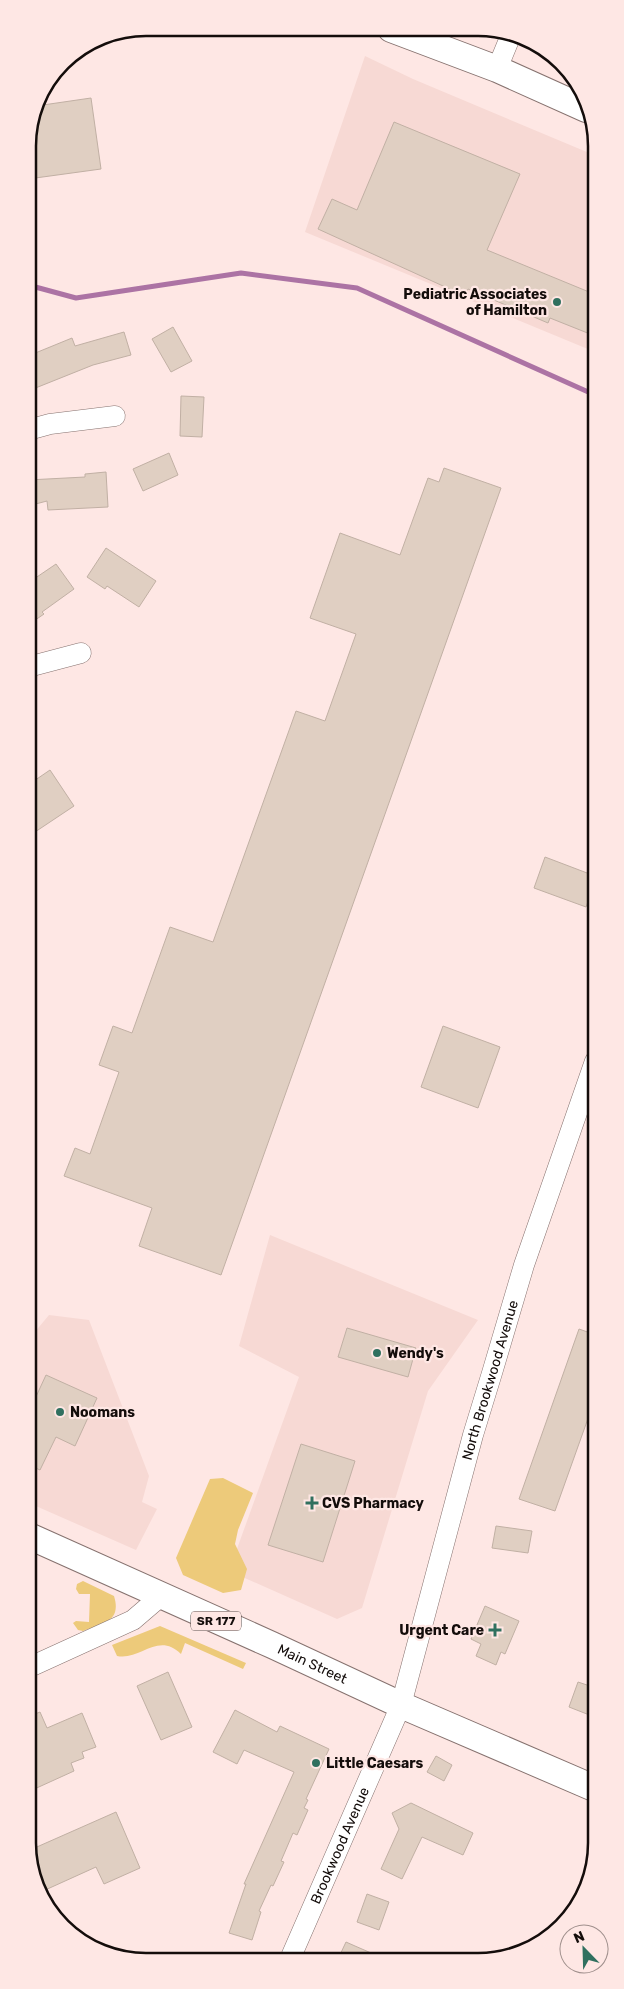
<svg xmlns="http://www.w3.org/2000/svg" width="624" height="1989" font-family="Rubik,sans-serif">
<style>
.built{fill:#f7d9d4}
.grass{fill:#edca7a}
.lines{fill:none;stroke-linecap:round;stroke-linejoin:round}
.stream{stroke:#ac73a4;stroke-width:5}
.building{fill:#e0cfc2;stroke:#c1b0a4}
.minor-casing{stroke:#86726f;stroke-width:21}
.major-casing{stroke:#86726f;stroke-width:28}
.minor{stroke:#fff;stroke-width:20}
.major{stroke:#fff;stroke-width:26}
.poi-dot{fill:#30705f;stroke:#fee7e4;stroke-width:2}
.labels{text-anchor:middle;stroke-width:4.5;stroke-linejoin:round;paint-order:stroke}
.shield{fill:#fee7e4;stroke:#5a4e4c;stroke-width:1}
.shield-label{font-size:12px;font-weight:bold;fill:#140d0b}
.poi-label{font-size:14px;font-weight:bold;fill:#140d0b;stroke:#fee7e4;text-anchor:start}
.street-label{font-size:14px;fill:#140d0b;stroke:#fee7e4}
.rim{fill:none;stroke:#140d0b;stroke-width:2.5}
</style>
<rect width="100%" height="100%" fill="#fee7e4"/>
<path class="built" d="M 365,56 L 413,79 L 594,155 L 595,352 L 305,232 Z
M 270,1235 L 478,1320 L 428,1391 L 362,1608 L 337,1619 L 229,1571 L 299,1377 L 239,1346 Z
M 49,1315 L 89,1320 L 149,1476 L 142,1502 L 157,1509 L 136,1550 L 29,1503 L 29,1339 Z"/>
<path class="grass" d="M 223,1478 L 253,1493 L 238,1530 L 235,1544 L 247,1569 L 241,1590 L 223,1593 L 183,1575 L 176,1558 L 210,1479 Z
M 83,1581 L 114,1596 C 122,1622 102,1623 83,1631 L 78,1630 L 73,1623 L 76,1621 L 89,1622 L 90,1594 L 79,1594 L 76,1589 L 77,1584 Z
M 160,1626 L 246,1663 L 243,1669 L 185,1643 L 181,1654 C 158,1631 140,1661 117,1656 L 112,1645 Z"/>
<g class="lines">
<path class="stream" d="M 28,285 L 76,298 L 241,273 L 357,288 L 595,395"/>
</g>
<path class="building" d="M 91,98 L 101,169 L 28,179 L 28,139 L 36,106 Z
M 394,122 L 520,174 L 487,250 L 594,294 L 595,336 L 550,318 L 548,323 L 468,289 L 465,296 L 318,229 L 332,199 L 357,210 Z
M 173,327 L 192,361 L 171,372 L 152,339 Z
M 124,332 L 131,355 L 93,365 L 28,391 L 28,356 L 72,338 L 75,346 Z
M 181,396 L 204,397 L 202,437 L 180,436 Z
M 169,453 L 178,475 L 143,491 L 133,469 Z
M 444,468 L 501,488 L 221,1275 L 139,1246 L 152,1208 L 64,1176 L 75,1148 L 90,1154 L 119,1072 L 99,1065 L 113,1026 L 132,1033 L 170,927 L 213,942 L 296,711 L 325,721 L 356,634 L 310,618 L 340,533 L 400,555 L 428,478 L 439,482 Z
M 106,472 L 108,507 L 48,510 L 47,501 L 28,506 L 28,480 L 85,477 L 85,474 Z
M 106,548 L 156,581 L 139,607 L 107,586 L 105,589 L 87,577 Z
M 56,564 L 74,589 L 42,612 L 44,614 L 28,625 L 28,583 Z
M 50,770 L 74,806 L 29,836 L 28,785 Z
M 545,857 L 595,876 L 595,881 L 586,907 L 534,888 Z
M 443,1026 L 500,1047 L 478,1108 L 421,1087 Z
M 347,1328 L 416,1348 L 408,1377 L 338,1357 Z
M 579,1329 L 596,1335 L 596,1396 L 555,1511 L 519,1499 Z
M 46,1375 L 97,1398 L 75,1446 L 56,1437 L 40,1470 L 29,1465 L 29,1436 L 34,1425 L 29,1423 L 29,1398 L 34,1401 Z
M 301,1444 L 355,1461 L 323,1562 L 268,1545 Z
M 496,1526 L 532,1531 L 528,1553 L 492,1548 Z
M 485,1606 L 519,1621 L 505,1654 L 501,1652 L 496,1665 L 476,1656 L 481,1644 L 471,1639 Z
M 168,1672 L 192,1727 L 161,1740 L 137,1686 Z
M 578,1682 L 596,1688 L 596,1704 L 592,1716 L 569,1707 Z
M 235,1710 L 277,1732 L 280,1726 L 329,1749 L 306,1799 L 308,1800 L 304,1808 L 308,1810 L 297,1835 L 293,1833 L 281,1861 L 284,1862 L 273,1886 L 271,1885 L 259,1911 L 261,1912 L 252,1940 L 229,1933 L 246,1884 L 244,1884 L 294,1772 L 244,1750 L 237,1764 L 213,1752 Z
M 40,1712 L 47,1728 L 82,1713 L 96,1747 L 82,1752 L 84,1758 L 71,1763 L 74,1771 L 30,1791 L 30,1716 Z
M 436,1756 L 452,1765 L 444,1781 L 427,1772 Z
M 411,1803 L 473,1833 L 463,1855 L 422,1837 L 402,1879 L 381,1869 L 399,1829 L 392,1813 Z
M 116,1812 L 140,1868 L 104,1884 L 96,1867 L 43,1891 L 30,1865 L 30,1850 Z
M 367,1894 L 389,1902 L 379,1930 L 357,1922 Z
M 346,1942 L 355,1946 L 385,1959 L 338,1959 Z"/>
<g class="lines">
<defs>
<g id="minor">
<path d="M 497,69 L 511,35"/>
<path d="M 28,430 L 50,424 L 115,416"/>
<path d="M 28,667 L 81,653"/>
<path d="M 30,1667 L 133,1620 L 161,1596"/>
<path id="s1" d="M 290,1959 L 401,1705 L 473,1435 L 492,1373 L 524,1265 L 595,1061"/>
</g>
<g id="major">
<path d="M 391,29 L 497,69 L 586,109"/>
<path id="s2" d="M 29,1536 L 272,1645 L 401,1705 L 596,1789"/>
</g>
</defs>
<use href="#minor" class="minor-casing"/>
<use href="#major" class="major-casing"/>
<use href="#minor" class="minor"/>
<use href="#major" class="major"/>
</g>
<g class="poi-dot">
<circle cx="557" cy="302" r="5"/>
<circle cx="377" cy="1353" r="5"/>
<circle cx="60" cy="1412" r="5"/>
<path d="M309.5 1495.5h5v5h5v5h-5v5h-5v-5h-5v-5h5z"/>
<path d="M492.5 1622.5h5v5h5v5h-5v5h-5v-5h-5v-5h5z"/>
<circle cx="316" cy="1763" r="5"/>
</g>
<g class="labels">
<rect class="shield" x="191" y="1611.5" width="50" height="19" rx="4"/>
<g class="shield-label">
<text x="216" y="1625">SR 177</text>
</g>
<g class="poi-label">
<text x="547" y="299" text-anchor="end">Pediatric Associates<tspan x="547" dy="16">of Hamilton</tspan></text>
<text x="387" y="1358">Wendy's</text>
<text x="70" y="1417">Noomans</text>
<text x="322" y="1508">CVS Pharmacy</text>
<text x="484" y="1635" text-anchor="end">Urgent Care</text>
<text x="326" y="1768">Little Caesars</text>
</g>
<g class="street-label">
<text dy="5" stroke="none"><textPath href="#s1" startOffset="614">North Brookwood Avenue</textPath></text>
<text dy="5" stroke="none"><textPath href="#s2" startOffset="311">Main Street</textPath></text>
<text dy="5" stroke="none"><textPath href="#s1" startOffset="124">Brookwood Avenue</textPath></text>
</g>
</g>
<path d="M0 0H624V1989H0ZM146 36H478A110 110 0 0 1 588 146V1843A110 110 0 0 1 478 1953H146A110 110 0 0 1 36 1843V146A110 110 0 0 1 146 36Z" fill="#fee7e4" fill-rule="evenodd"/>
<path class="rim" d="M146 36H478A110 110 0 0 1 588 146V1843A110 110 0 0 1 478 1953H146A110 110 0 0 1 36 1843V146A110 110 0 0 1 146 36Z"/>
<g transform="translate(584 1949) rotate(337)"><circle r="24" fill="#fee7e4" stroke="#a0908d"/>
<path d="M0-4L9 19L0 12L-9 19Z" fill="#30705f"/>
<text y="-8" font-size="14" font-weight="bold" text-anchor="middle" fill="#140d0b">N</text>
</g>
</svg>
